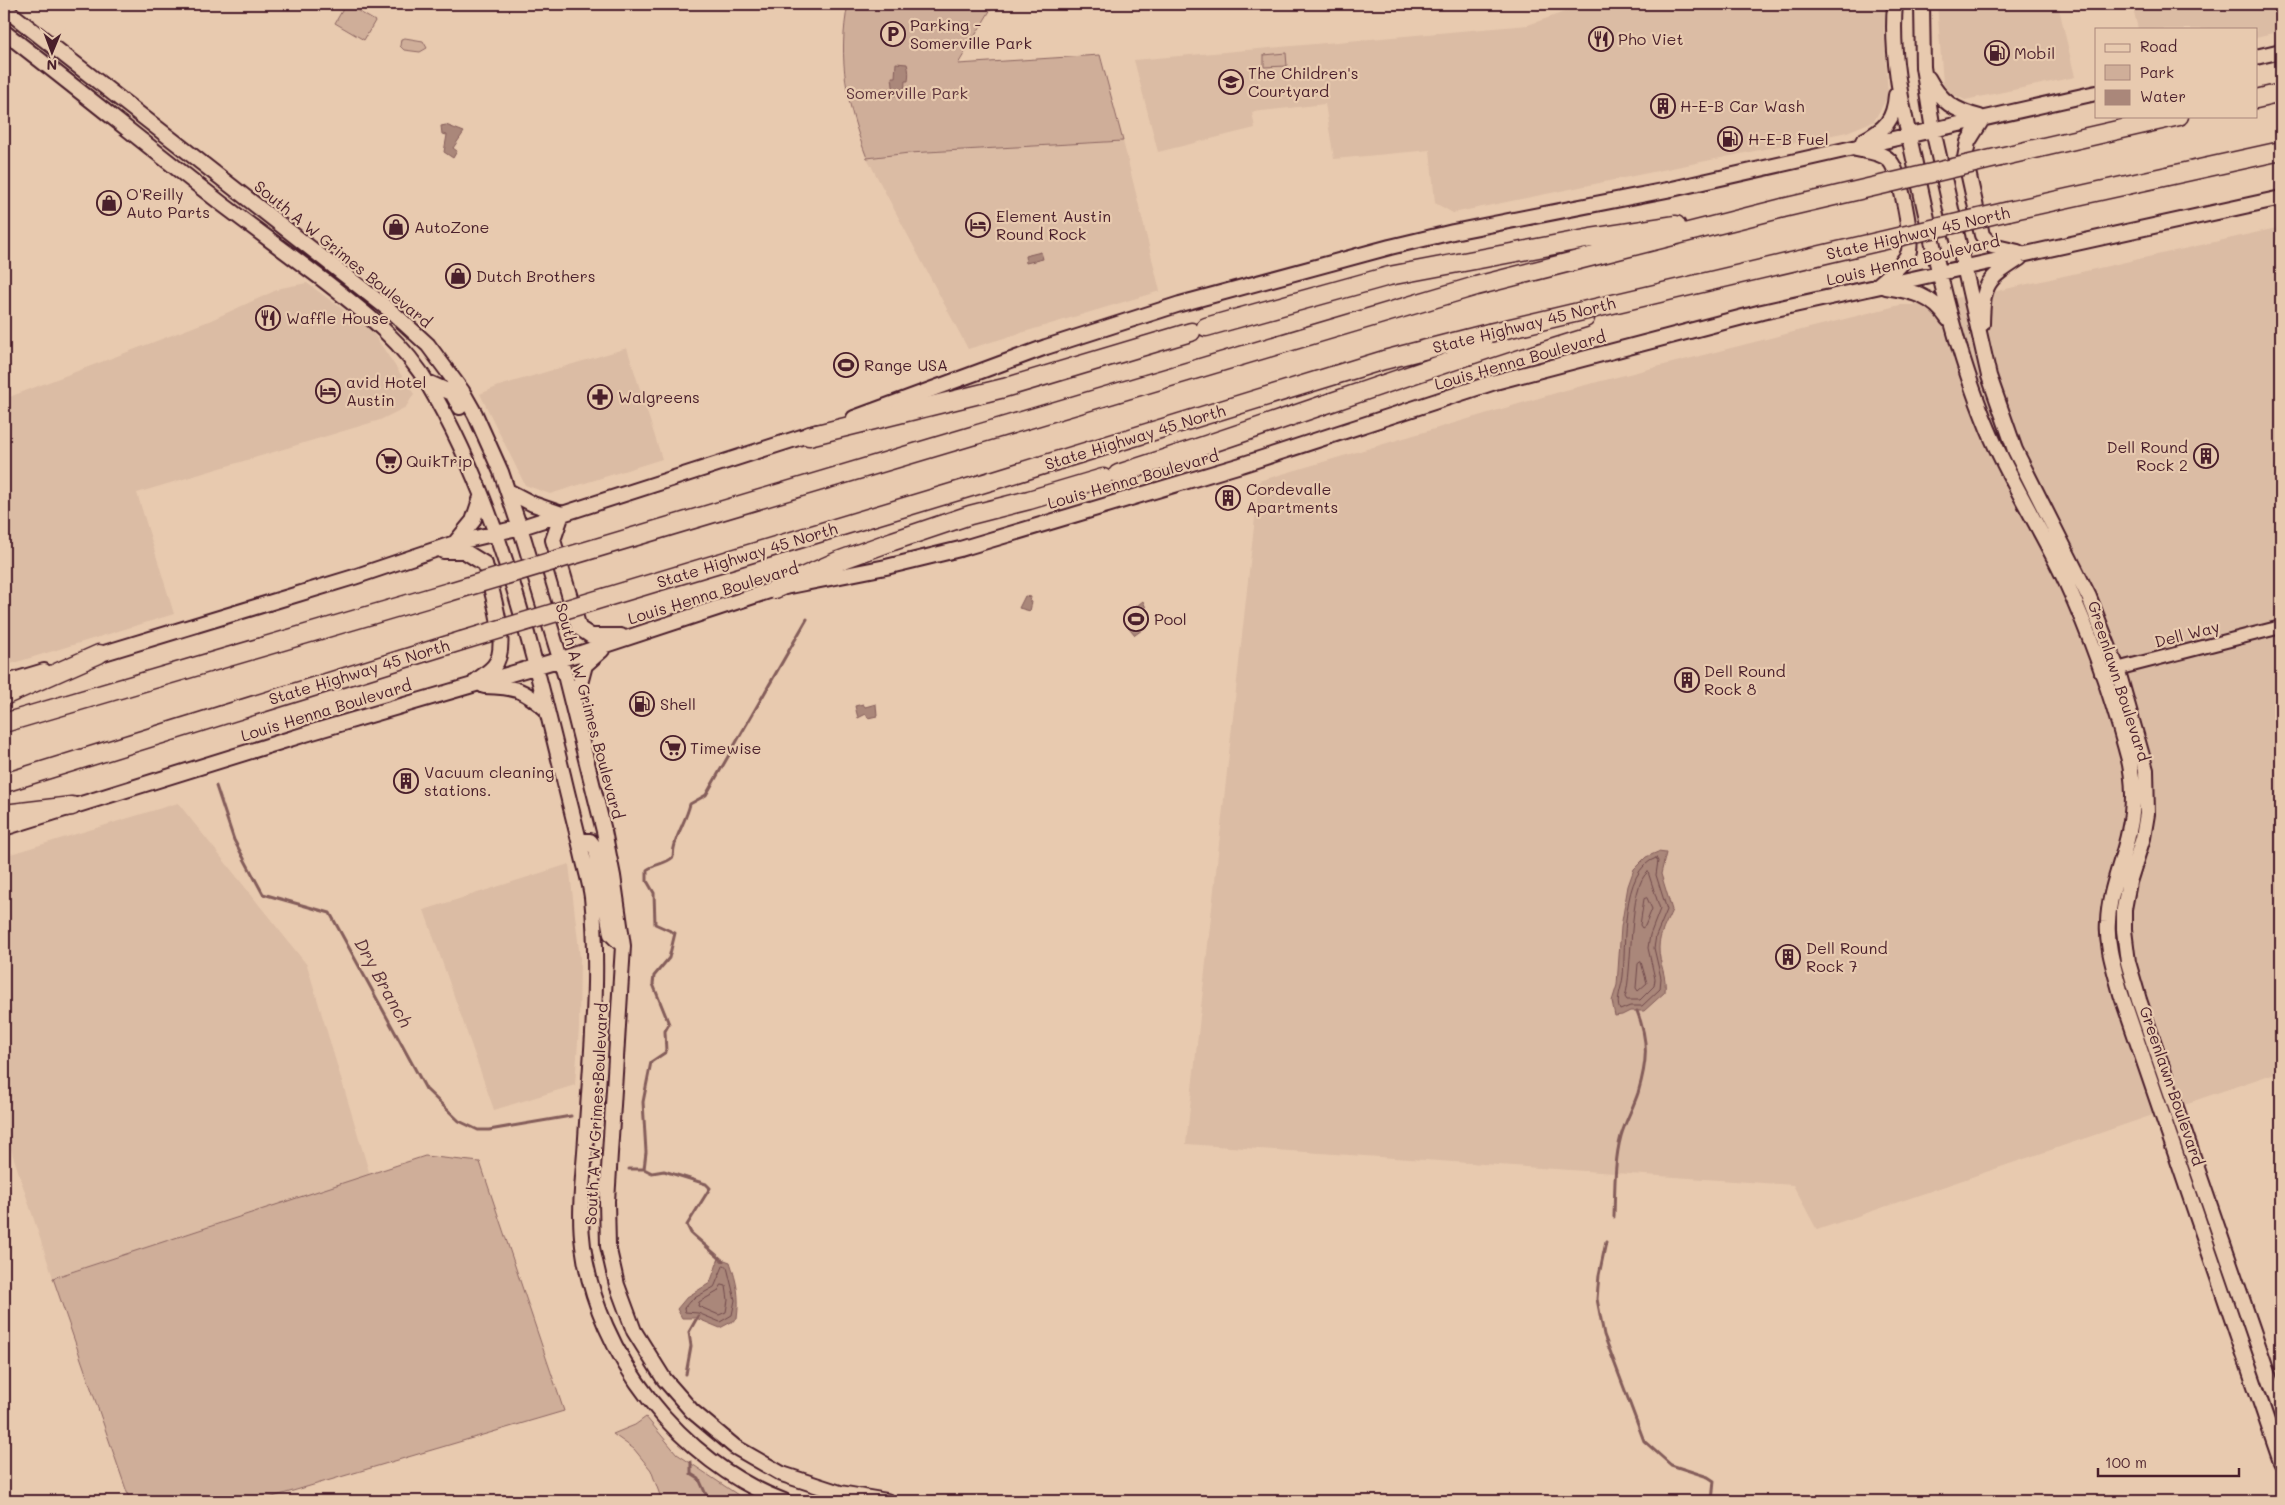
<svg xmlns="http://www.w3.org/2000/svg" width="2285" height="1505" font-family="Mali,sans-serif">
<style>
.built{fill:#dbbca4}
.green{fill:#cfae99;stroke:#8c6662}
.water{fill:#aa877a;stroke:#845d5a}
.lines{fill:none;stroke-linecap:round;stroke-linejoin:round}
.shore{stroke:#70494b;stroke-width:1}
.stream{stroke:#845d5a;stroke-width:3}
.tertiary-casing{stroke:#4a1f2b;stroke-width:16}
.secondary-casing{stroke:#4a1f2b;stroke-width:18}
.motorway-casing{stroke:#4a1f2b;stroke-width:21}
.tertiary{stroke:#e8caaf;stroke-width:12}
.secondary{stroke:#e8caaf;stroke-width:14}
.motorway{stroke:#e8caaf;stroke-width:18}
.motorway-bridge-casing{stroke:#4a1f2b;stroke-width:21;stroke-linecap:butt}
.motorway-bridge{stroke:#e8caaf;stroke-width:18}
.labels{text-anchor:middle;stroke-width:4.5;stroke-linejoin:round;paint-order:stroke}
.poi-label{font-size:16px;fill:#4a1f2b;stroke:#e8caaf;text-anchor:start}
.park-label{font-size:16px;fill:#5e343c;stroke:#e8caaf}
.street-label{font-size:16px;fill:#4a1f2b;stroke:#e8caaf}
.water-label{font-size:18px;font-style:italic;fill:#5d343b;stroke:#e8caaf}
</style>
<rect width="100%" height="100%" fill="#e8caaf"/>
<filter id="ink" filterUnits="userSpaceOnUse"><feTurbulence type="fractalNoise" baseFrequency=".02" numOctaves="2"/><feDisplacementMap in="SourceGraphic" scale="10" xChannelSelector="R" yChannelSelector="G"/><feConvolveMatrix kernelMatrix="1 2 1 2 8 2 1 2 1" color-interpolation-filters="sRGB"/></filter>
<g filter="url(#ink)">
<path class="built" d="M 1587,4 L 1886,4 L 1884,30 L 1888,96 L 1874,121 L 1847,132 L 1453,213 L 1435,203 L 1430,150 L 1334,159 L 1325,104 L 1252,112 L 1255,128 L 1158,152 L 1134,60 L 1528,25 Z
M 1937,4 L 2058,4 L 2075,77 L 1965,100 L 1950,93 L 1943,84 Z
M 2132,4 L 2281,4 L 2281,31 L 2256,37 L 2256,29 L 2138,29 Z
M 1123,141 L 1160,291 L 968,349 L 867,158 L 909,153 Z
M 2281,227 L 2281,1071 L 1817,1230 L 1793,1185 L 1186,1144 L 1259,481 L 1566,390 L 1900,305 L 1913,305 L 1997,291 Z
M 307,283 L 371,330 L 414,394 L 406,407 L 380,420 L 137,493 L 174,614 L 4,666 L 4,399 L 209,321 L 281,288 Z
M 627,348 L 662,459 L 550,494 L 525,485 L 480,394 L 499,386 Z
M 178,803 L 307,965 L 370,1175 L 53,1278 L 4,1128 L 4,856 Z
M 569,864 L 580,958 L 579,1027 L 575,1085 L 494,1110 L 424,910 Z"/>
<path class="green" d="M 346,4 L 375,21 L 364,40 L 335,23 Z
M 848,4 L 976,4 L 991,9 L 958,64 L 1100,55 L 1123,141 L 909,153 L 867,158 C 847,106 837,59 848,4 Z
M 405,38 L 423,41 L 427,48 L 420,52 L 404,50 L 400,46 L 401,39 Z
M 1286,53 L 1287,66 L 1264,67 L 1264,55 Z
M 425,1156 L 480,1162 L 564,1411 L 259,1501 L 130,1501 L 53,1278 Z
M 646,1417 L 677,1454 L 738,1495 L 744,1501 L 662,1501 L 651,1470 L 634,1449 L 613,1434 L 635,1425 Z"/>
<path class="water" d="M 896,63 L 907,64 C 909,70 909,75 908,81 L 905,81 L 904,96 L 894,95 L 892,77 L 895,77 Z
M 446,125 L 464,132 L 453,148 L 457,151 L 453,158 L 444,152 L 447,135 L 442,134 L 441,126 Z
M 1041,252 L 1043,259 L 1026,263 L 1025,256 Z
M 1025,596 L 1031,597 L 1030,602 L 1032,602 L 1030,611 L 1019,608 Z
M 1143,601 L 1146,608 L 1140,613 L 1146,617 L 1141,621 L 1146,627 L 1135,635 L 1126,624 L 1130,620 L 1125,615 Z
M 863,704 L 865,707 L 876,704 L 877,716 L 868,718 L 866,714 L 858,718 L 855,706 Z
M 1658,852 L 1666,853 L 1661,874 L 1672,910 C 1667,922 1659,934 1659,948 C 1659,964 1667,975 1665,992 L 1644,1011 L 1630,1011 L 1622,1015 L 1615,1016 L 1612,1001 L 1617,985 L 1621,927 L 1628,886 L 1634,869 L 1646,857 Z
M 719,1258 L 730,1262 C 737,1283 740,1296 737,1319 L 720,1328 L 696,1318 L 682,1318 L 677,1309 L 687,1297 L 710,1283 Z"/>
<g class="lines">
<path class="shore" d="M 1656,858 L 1658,861 L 1656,875 L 1667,910 L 1656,936 L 1654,948 L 1661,978 L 1660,989 L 1642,1006 L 1630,1006 L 1620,1010 C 1615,1001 1622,987 1623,976 C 1626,946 1620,870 1656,858 Z
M 1648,872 L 1660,909 L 1650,935 L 1648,948 L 1655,979 L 1654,986 L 1640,1000 L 1627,1000 L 1625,997 C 1633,973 1628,884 1648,872 Z
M 1647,898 L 1652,909 L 1645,926 L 1642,928 L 1640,925 L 1644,899 Z
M 1641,962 L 1647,983 L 1638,991 L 1636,988 L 1638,964 Z
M 724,1265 L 727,1267 L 735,1300 L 732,1315 L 720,1322 L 698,1313 L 685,1312 L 684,1308 L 691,1300 L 714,1287 Z
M 722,1285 L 726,1286 L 728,1300 L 726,1312 L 719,1315 L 698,1306 L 699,1302 L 717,1292 Z"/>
<path class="stream" d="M 216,786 L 234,840 L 263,894 L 330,913 L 426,1089 L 459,1121 L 478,1130 L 489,1130 L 571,1116
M 629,1169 L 644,1169 L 652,1173 L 664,1171 L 706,1184 L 710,1188 L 687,1225 L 691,1233 L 723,1261
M 644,1169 L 646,1152 L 643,1102 L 651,1062 L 666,1052 L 665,1031 L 669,1024 L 653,984 L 654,976 L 669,958 L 675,933 L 655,924 L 654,893 L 647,881 L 647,870 C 655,863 665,865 673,857 C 673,838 686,822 690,804 L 706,795 L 807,619
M 1614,1217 C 1615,1190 1614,1162 1621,1136 C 1625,1122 1633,1108 1638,1093 C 1647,1062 1649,1042 1637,1011
M 1606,1242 L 1599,1275 L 1597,1299 L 1604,1335 L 1644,1441 L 1671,1465 L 1708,1477 L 1714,1481 L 1712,1501
M 686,1374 L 691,1346 L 689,1332 L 698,1316
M 691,1462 L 691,1474 L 699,1479 L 709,1501"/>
<defs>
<path id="tertiary" d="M 2101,673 L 2281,627"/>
<path id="secondary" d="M 1895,4 C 1890,63 1905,116 1917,173 C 1936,260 1954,347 1988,429 C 2010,482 2042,530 2066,582 C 2090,634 2111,694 2126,749 C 2134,775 2135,804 2129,831 C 2123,862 2109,890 2108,922 C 2106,946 2115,971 2121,994 L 2281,1462
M 1922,4 L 1923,67 L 1933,130 L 1989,376 L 2015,450 L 2089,597 L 2117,668 L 2146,770 L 2147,814 L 2143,838 L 2129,882 L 2124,909 L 2124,930 L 2128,962 L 2139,1000 L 2281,1412
M 4,8 L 392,312 L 428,345 L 462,391 L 475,414 L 501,472 L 524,540 L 565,675 L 604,831 L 613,876 L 623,946 L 607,1201 L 608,1246 L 617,1285 L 634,1331 L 664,1379 L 692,1411 L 735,1447 L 782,1474 L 840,1493 L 887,1501
M 4,32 C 77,88 149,147 222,204 C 255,229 289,254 322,279 C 363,311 403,341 429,386 C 499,505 530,642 563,775 C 569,801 576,827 582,853 C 585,867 590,882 592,897 C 600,977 591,1058 586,1138 C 584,1174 578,1210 583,1246 C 597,1355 681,1463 784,1501
M 2256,57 L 2281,51
M 1928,78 C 1940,101 1955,111 1980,117
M 1983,118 L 1968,142 L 1965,158 L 1982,235 L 1992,246 L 2018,252
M 1863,141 C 1885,129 1894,121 1896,95
M 1856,149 C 1866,151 1881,152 1889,160 C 1900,170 1914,241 1908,254 C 1902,266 1888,276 1878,285
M 1886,287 C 1912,291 1933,296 1948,319
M 1982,324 C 1983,283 1986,280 2020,258
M 427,382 L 452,393 L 460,407
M 854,418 L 1046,347 L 1180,304 L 1390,247 L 1453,232 L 1672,189 L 2096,93
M 508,491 L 533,504 L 562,514
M 562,514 L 553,540 L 579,628 L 591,636 L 621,636
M 455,543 L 473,521 L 481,497
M 443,551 L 464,551 L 485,564 C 490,587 511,647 494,666 C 489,672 482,676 476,681
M 91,657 L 354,577 L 455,543 L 525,526 L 817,432
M 4,683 L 44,671
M 484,686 C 516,687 523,689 547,710
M 574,706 L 585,665 L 602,650
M 4,828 L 309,733 L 575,655 L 775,589 L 886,567 L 960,549 L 1241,465 L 1495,382 L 1762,312 L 2281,198
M 579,841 L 590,841 L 596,849 L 611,934 L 623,946"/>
<path id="motorway" d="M 2256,99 L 2281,93
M 2000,157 L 2179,116
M 2009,211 L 2281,151
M 1206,327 L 1389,276 L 1591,238 L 1676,225
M 975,435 L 1476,286 L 1783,208
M 809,436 L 1004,388 L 1191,332
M 1118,474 C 1275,424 1428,366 1585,318
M 991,481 L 1384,360 L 1489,333
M 775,589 L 838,561 L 893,541 L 970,515 L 1029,500 L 1103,478
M 4,696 L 99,654
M 4,723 L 449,592
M 4,783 L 461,641
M 4,814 L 72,806"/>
</defs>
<use href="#tertiary" class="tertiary-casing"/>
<use href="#secondary" class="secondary-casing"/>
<use href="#motorway" class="motorway-casing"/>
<use href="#tertiary" class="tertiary"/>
<use href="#secondary" class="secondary"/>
<use href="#motorway" class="motorway"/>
<defs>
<path id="motorway-bridge" d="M 1783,208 L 2000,157
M 1489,333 L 2009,211
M 449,592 L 975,435
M 461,641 L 991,481"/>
</defs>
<use href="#motorway-bridge" class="motorway-bridge-casing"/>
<use href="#motorway-bridge" class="motorway-bridge"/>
</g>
</g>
<defs>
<symbol id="parking-ring" viewBox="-11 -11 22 22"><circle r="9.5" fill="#e8caaf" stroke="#4a1f2b" stroke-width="1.5"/><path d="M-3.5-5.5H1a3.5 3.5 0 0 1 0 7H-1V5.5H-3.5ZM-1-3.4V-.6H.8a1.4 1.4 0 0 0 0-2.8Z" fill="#4a1f2b"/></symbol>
<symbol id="restaurant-ring" viewBox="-11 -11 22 22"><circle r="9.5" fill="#e8caaf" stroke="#4a1f2b" stroke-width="1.5"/><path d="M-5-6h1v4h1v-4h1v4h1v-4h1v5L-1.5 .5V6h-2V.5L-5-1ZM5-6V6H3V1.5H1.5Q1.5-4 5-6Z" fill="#4a1f2b"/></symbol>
<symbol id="fuel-ring" viewBox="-11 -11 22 22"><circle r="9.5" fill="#e8caaf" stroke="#4a1f2b" stroke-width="1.5"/><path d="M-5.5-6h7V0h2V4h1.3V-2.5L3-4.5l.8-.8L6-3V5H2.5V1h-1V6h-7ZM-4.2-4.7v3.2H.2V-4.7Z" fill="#4a1f2b"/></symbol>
<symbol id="school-ring" viewBox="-11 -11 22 22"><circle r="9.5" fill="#e8caaf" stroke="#4a1f2b" stroke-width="1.5"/><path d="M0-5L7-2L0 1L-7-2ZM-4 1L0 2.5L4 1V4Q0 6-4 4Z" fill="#4a1f2b"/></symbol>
<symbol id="building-ring" viewBox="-11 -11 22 22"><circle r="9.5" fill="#e8caaf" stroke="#4a1f2b" stroke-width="1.5"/><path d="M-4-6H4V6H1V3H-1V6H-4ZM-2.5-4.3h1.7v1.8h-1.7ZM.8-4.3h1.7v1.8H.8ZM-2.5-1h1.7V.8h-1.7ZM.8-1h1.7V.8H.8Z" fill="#4a1f2b"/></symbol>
<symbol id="shop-ring" viewBox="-11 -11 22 22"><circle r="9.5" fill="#e8caaf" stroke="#4a1f2b" stroke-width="1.5"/><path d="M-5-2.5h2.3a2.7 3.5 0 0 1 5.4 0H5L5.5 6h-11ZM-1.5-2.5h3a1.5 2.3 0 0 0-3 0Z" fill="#4a1f2b"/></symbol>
<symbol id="hotel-ring" viewBox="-11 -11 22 22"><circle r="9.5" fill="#e8caaf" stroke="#4a1f2b" stroke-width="1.5"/><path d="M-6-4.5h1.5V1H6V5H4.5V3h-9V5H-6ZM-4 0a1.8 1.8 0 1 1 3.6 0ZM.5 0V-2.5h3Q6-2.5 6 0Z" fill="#4a1f2b"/></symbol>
<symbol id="stadium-ring" viewBox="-11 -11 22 22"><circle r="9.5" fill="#e8caaf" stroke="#4a1f2b" stroke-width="1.5"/><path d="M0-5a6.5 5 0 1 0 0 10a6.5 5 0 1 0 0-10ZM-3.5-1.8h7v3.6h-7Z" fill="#4a1f2b"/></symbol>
<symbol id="pharmacy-ring" viewBox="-11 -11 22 22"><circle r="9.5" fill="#e8caaf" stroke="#4a1f2b" stroke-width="1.5"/><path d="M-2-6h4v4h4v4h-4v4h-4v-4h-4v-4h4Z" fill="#4a1f2b"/></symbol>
<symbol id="supermarket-ring" viewBox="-11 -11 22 22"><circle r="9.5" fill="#e8caaf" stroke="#4a1f2b" stroke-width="1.5"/><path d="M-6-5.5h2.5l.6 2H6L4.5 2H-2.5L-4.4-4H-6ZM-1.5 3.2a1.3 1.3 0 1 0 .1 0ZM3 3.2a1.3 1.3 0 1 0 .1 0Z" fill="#4a1f2b"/></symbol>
</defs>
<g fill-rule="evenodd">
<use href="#parking-ring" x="879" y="20" width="28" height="28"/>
<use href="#restaurant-ring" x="1587" y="25" width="28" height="28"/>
<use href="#fuel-ring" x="1983" y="39" width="28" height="28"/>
<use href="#school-ring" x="1217" y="68" width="28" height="28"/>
<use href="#building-ring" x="1649" y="92" width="28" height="28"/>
<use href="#fuel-ring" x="1716" y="125" width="28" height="28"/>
<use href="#shop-ring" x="95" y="189" width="28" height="28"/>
<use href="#hotel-ring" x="964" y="211" width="28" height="28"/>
<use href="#shop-ring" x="382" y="213" width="28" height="28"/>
<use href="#shop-ring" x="444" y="262" width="28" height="28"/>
<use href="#restaurant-ring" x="254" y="304" width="28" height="28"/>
<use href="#stadium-ring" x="832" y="351" width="28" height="28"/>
<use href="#hotel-ring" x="314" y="377" width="28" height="28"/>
<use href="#pharmacy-ring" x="586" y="383" width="28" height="28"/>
<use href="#building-ring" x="2192" y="442" width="28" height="28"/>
<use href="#supermarket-ring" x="375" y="447" width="28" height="28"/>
<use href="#building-ring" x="1214" y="484" width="28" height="28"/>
<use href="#stadium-ring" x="1122" y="605" width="28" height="28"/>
<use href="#building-ring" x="1673" y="666" width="28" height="28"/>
<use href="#fuel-ring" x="628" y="690" width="28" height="28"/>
<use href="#supermarket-ring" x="659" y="734" width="28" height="28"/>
<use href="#building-ring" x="392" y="767" width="28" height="28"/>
<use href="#building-ring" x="1774" y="943" width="28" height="28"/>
</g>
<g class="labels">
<g class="poi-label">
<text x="910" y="31">Parking -<tspan x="910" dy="18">Somerville Park</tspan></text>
<text x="1618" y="45">Pho Viet</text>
<text x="2014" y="59">Mobil</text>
<text x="1248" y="79">The Children's<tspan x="1248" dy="18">Courtyard</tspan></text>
<text x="1680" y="112">H-E-B Car Wash</text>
<text x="1748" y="145">H-E-B Fuel</text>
<text x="126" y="200">O'Reilly<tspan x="126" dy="18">Auto Parts</tspan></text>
<text x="996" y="222">Element Austin<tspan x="996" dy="18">Round Rock</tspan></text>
<text x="414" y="233">AutoZone</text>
<text x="476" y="282">Dutch Brothers</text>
<text x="286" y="324">Waffle House</text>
<text x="864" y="371">Range USA</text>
<text x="346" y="388">avid Hotel<tspan x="346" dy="18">Austin</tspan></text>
<text x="618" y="403">Walgreens</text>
<text x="2188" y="453" text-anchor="end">Dell Round<tspan x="2188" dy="18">Rock 2</tspan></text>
<text x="406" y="467">QuikTrip</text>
<text x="1246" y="495">Cordevalle<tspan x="1246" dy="18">Apartments</tspan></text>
<text x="1154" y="625">Pool</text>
<text x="1704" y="677">Dell Round<tspan x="1704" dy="18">Rock 8</tspan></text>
<text x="660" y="710">Shell</text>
<text x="690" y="754">Timewise</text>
<text x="424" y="778">Vacuum cleaning<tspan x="424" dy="18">stations.</tspan></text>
<text x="1806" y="954">Dell Round<tspan x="1806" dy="18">Rock 7</tspan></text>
</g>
<g class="park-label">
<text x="907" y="99">Somerville Park</text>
</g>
<g class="street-label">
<text transform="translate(1918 233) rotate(-13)" y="6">State Highway 45 North</text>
<text transform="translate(343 254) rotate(39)" y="6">South A W Grimes Boulevard</text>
<text transform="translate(1913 260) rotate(-13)" y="6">Louis Henna Boulevard</text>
<text transform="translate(1524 325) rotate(-14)" y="6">State Highway 45 North</text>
<text transform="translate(1520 360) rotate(-16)" y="6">Louis Henna Boulevard</text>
<text transform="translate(1135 437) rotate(-17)" y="6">State Highway 45 North</text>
<text transform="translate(1133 479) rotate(-16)" y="6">Louis Henna Boulevard</text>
<text transform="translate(747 555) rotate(-17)" y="6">State Highway 45 North</text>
<text transform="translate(713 593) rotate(-17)" y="6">Louis Henna Boulevard</text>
<text transform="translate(2187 634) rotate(-14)" y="6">Dell Way</text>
<text transform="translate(359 672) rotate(-17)" y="6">State Highway 45 North</text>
<text transform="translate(2119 681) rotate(72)" y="6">Greenlawn Boulevard</text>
<text transform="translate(326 710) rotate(-17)" y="6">Louis Henna Boulevard</text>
<text transform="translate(590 711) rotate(75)" y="6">South A W Grimes Boulevard</text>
<text transform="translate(2172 1086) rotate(71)" y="6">Greenlawn Boulevard</text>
<text transform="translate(596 1114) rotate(-87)" y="6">South A W Grimes Boulevard</text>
</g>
<g class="water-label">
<text transform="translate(383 983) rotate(61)" y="6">Dry Branch</text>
</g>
</g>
<rect width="2285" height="1505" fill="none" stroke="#e8caaf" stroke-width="20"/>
<rect x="10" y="10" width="2265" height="1485" fill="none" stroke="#4a1f2b" stroke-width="2" filter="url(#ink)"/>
<rect x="2095" y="28" width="162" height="90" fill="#e8caaf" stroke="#a9867a"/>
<rect x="2105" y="44" width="25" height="8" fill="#e8caaf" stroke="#a9867a"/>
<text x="2140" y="52" font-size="15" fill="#4a1f2b">Road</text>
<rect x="2105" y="65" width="25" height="15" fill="#cfae99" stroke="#a9867a"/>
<text x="2140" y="78" font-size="15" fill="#4a1f2b">Park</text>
<rect x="2105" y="90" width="25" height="15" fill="#aa877a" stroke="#a9867a"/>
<text x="2140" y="102" font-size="15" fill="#4a1f2b">Water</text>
<g transform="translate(52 52) rotate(181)" stroke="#e8caaf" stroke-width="4" paint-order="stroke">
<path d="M0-4L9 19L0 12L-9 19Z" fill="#4a1f2b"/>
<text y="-8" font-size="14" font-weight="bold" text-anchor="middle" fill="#4a1f2b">N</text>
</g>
<path d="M2098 1468v8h141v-8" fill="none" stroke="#4a1f2b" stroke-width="2.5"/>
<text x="2105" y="1468" font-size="15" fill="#4a1f2b" stroke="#e8caaf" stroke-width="4" paint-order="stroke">100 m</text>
</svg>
